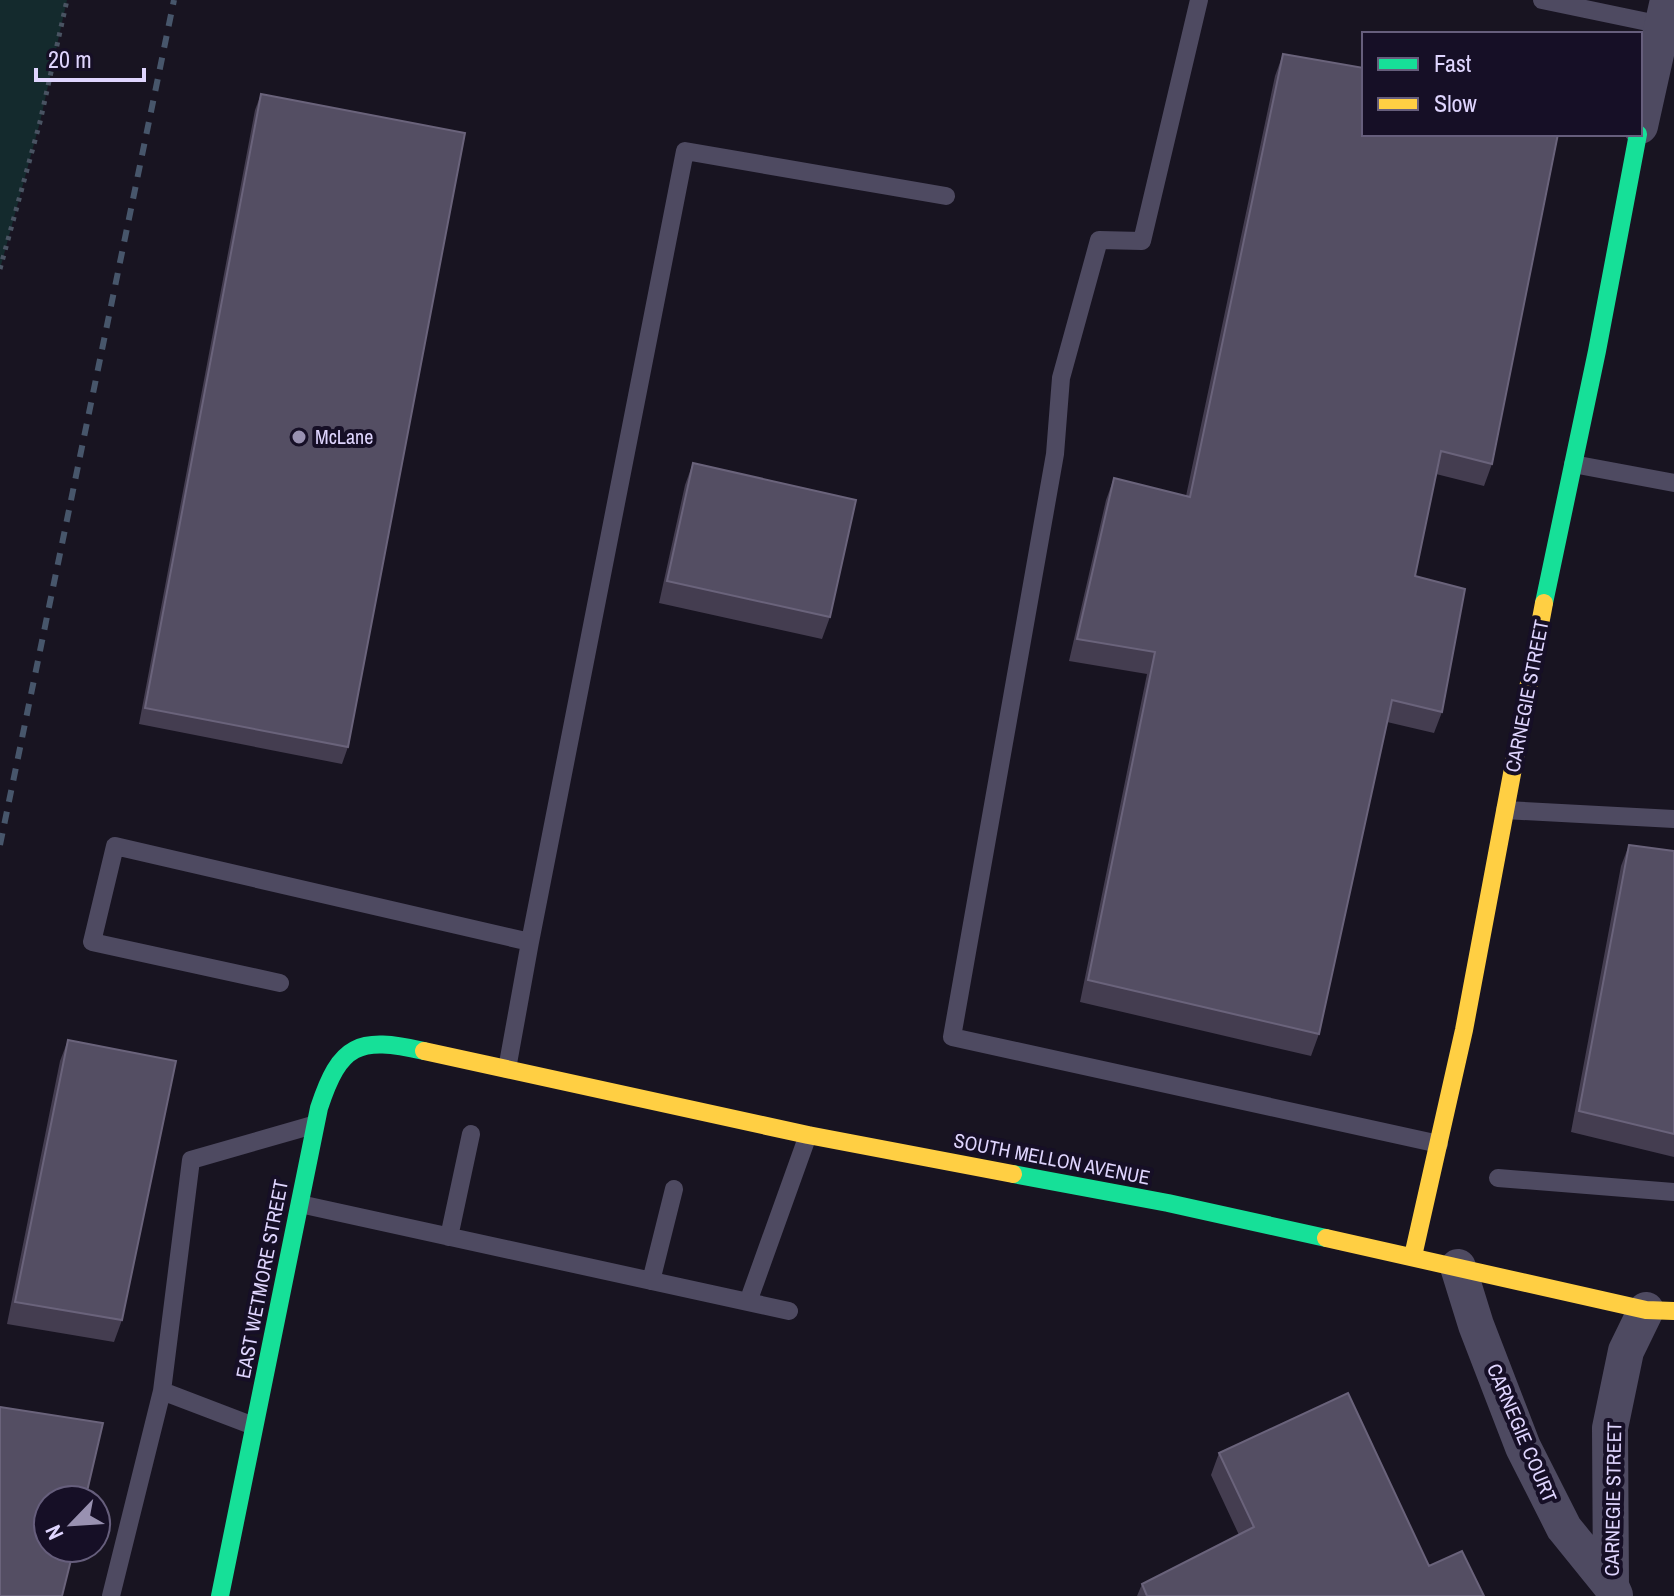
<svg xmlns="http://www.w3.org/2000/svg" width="1674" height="1596" font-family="'Archivo Narrow',sans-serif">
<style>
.green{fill:#142a2d}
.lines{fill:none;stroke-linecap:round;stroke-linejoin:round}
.path{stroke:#495362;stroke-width:5;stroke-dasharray:4 6;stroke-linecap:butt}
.lane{stroke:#4e4a61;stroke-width:18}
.street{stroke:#4e4a61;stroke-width:36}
.fast{stroke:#16e098;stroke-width:18}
.slow{stroke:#ffcf43;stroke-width:18}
.rail{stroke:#47566b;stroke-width:6;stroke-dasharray:12 10;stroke-linecap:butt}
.wall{fill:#443d50}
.building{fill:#544e63;stroke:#6a637b;stroke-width:2}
.poi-dot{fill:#9991b1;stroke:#160f26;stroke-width:3}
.labels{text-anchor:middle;stroke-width:8;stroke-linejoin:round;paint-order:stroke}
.poi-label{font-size:20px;fill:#dfd5fe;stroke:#160f26;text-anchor:start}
.street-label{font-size:20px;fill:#dfd5fe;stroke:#160f26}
</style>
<rect width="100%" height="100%" fill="#181421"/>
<path class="green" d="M 0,0 L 67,0 L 40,122 L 0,269 Z"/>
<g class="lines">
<path class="path" d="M 0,269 L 40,122 L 67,0"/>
<path class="lane" d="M 1199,0 L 1142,241 L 1099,240 L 1061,378 L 1055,454 L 952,1037 L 1439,1144
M 1542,0 L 1662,25
M 1573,464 L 1674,483
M 1505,810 L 1674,819
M 530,942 L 685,151 L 946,196
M 280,983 L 92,942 L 115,846 L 530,942 L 507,1069
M 1498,1178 L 1674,1192
M 300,1204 L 789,1311
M 449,1237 L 471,1134
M 651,1281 L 674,1189
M 748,1302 L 808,1135
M 254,1426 L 162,1391 L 191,1160 L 313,1125
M 111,1596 L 162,1391"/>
<path class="street" d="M 1640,126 L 1668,0
M 1458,1267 L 1476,1325 L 1523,1447 L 1564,1528 L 1611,1586
M 1615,1595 L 1611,1586 L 1610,1428 L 1626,1351 L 1646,1310"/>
<path class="fast" d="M 1544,603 L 1597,351 L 1638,134
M 1013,1174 L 1168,1203 L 1326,1238
M 220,1596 L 319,1108 C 340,1044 358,1036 424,1051"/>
<path class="slow" d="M 424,1051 L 808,1135 L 1013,1174
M 1326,1238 L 1646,1310 L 1674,1311
M 1413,1256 L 1464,1030 L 1544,603"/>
<path class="rail" d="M 0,845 L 174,0"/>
</g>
<path class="wall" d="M 1283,54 L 1492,464 L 1484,486 L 1436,474 L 1415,576 L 1442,712 L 1434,733 L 1387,722 L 1319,1034 L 1311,1056 L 1080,1002 L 1147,674 L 1069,661 L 1106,500 L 1114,478 L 1186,496 L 1275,76 Z
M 261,94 L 348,747 L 342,764 L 139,724 L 255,110 Z
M 693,463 L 830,617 L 822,639 L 659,603 L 685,485 Z
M 1629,845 L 1674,851 L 1674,1157 L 1571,1132 L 1621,866 Z
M 68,1040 L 122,1320 L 114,1342 L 7,1324 L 60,1061 Z
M 1219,1453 L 1429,1566 L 1484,1596 L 1137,1596 L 1142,1584 L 1239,1535 L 1211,1475 Z"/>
<path class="building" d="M 1283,54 L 1364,68 L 1364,134 L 1558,134 L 1492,464 L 1441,451 L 1415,576 L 1465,589 L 1442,712 L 1392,700 L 1319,1034 L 1088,980 L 1155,652 L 1077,639 L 1114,478 L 1190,497 Z
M 261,94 L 465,133 L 348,747 L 145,708 Z
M 693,463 L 856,500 L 830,617 L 667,581 Z
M 1629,845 L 1674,851 L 1674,1134 L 1579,1111 Z
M 68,1040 L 176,1061 L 122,1320 L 15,1302 Z
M 1348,1393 L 1429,1566 L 1462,1551 L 1484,1596 L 1147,1596 L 1142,1584 L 1254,1527 L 1219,1453 Z
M 0,1407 L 103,1423 L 85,1500 L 48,1500 L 48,1548 L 74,1548 L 62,1596 L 0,1596 Z"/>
<circle class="poi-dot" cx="299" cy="437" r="8"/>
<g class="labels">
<g class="poi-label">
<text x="315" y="444">McLane</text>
</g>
<g class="street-label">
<text transform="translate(1527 696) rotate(-79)" y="7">CARNEGIE STREET</text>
<text transform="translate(1052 1159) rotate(11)" y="7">SOUTH MELLON AVENUE</text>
<text transform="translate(262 1279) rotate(-79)" y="7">EAST WETMORE STREET</text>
<text transform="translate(1522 1433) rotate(67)" y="7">CARNEGIE COURT</text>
<text transform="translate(1613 1499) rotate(-89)" y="7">CARNEGIE STREET</text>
</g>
</g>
<rect x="1362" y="32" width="280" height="104" fill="#160f26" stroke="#665e7c" stroke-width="2"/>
<rect x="1378" y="58" width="40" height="12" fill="#16e098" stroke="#665e7c" stroke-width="2"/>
<text x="1434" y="72" font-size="24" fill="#dfd5fe">Fast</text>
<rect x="1378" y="98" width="40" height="12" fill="#ffcf43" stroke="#665e7c" stroke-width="2"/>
<text x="1434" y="112" font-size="24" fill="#dfd5fe">Slow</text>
<g transform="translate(72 1524) rotate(245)"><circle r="38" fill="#160f26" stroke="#665e7c" stroke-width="2"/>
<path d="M0-6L14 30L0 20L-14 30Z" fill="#9991b1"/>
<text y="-12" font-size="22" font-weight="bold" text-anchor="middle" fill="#dfd5fe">N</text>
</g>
<path d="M36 68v12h108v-12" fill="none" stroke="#dfd5fe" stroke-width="4"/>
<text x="48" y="68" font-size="24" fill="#dfd5fe" stroke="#160f26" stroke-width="6" paint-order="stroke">20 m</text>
</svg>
